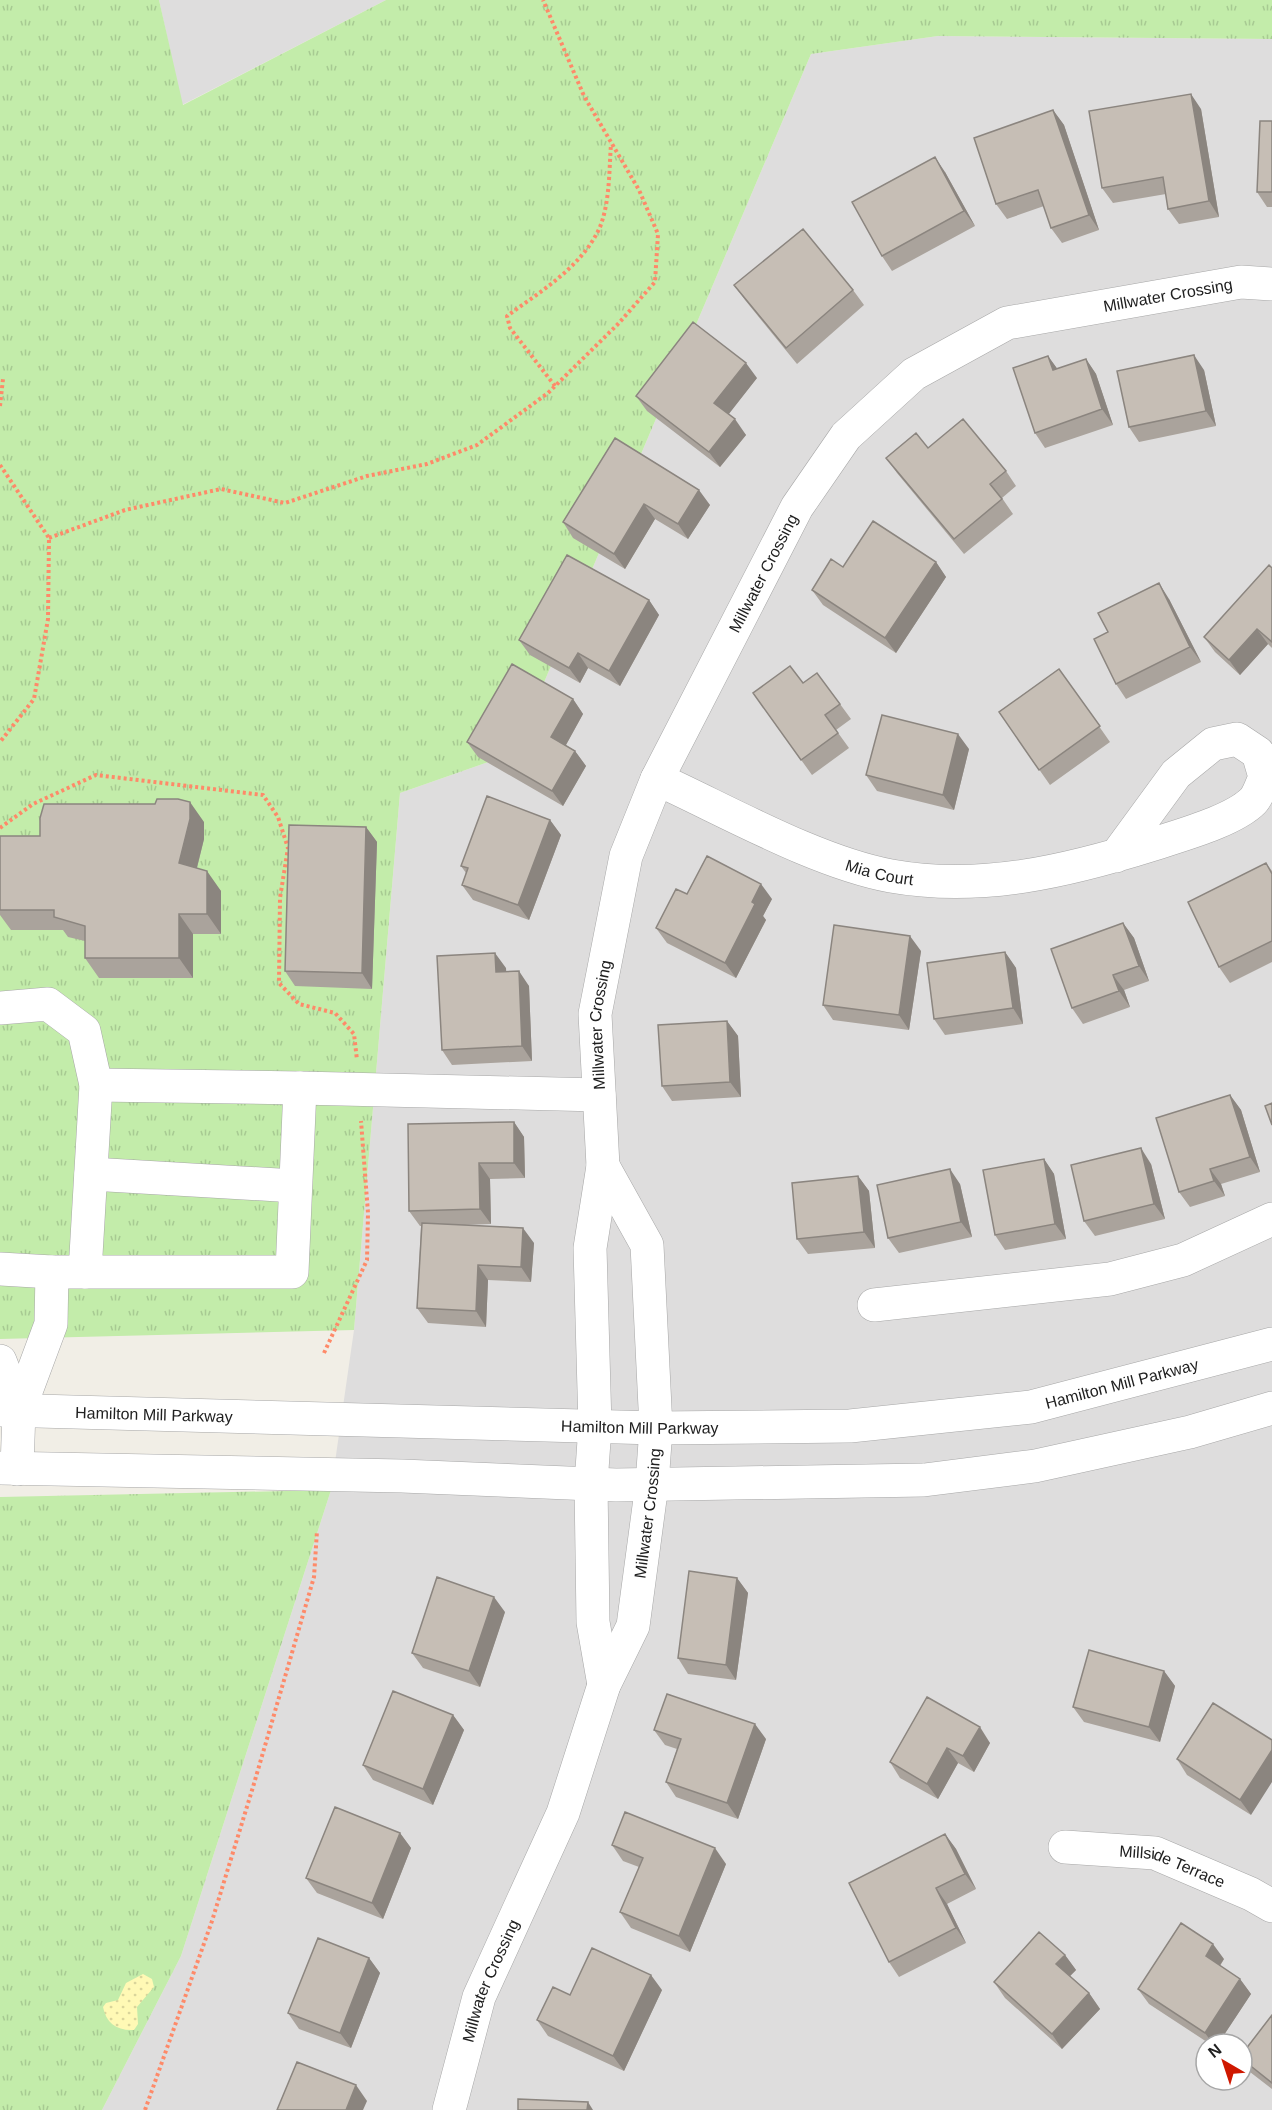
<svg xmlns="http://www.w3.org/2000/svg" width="1272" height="2110" font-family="Arial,sans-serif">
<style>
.residential{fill:#dedddd;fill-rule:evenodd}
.grass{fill:url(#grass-tufts)}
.sand{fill:url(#sand-dots)}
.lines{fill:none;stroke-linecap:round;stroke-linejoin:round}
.minor-casing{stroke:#a7a7a7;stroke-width:34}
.path{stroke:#fe8a69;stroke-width:4;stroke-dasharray:3 3;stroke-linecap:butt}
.minor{stroke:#fff;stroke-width:33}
.wall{fill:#aaa39c}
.shaded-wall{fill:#8b857f}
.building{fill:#c6beb5;stroke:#8b857f;stroke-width:1.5}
.labels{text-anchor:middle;stroke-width:4.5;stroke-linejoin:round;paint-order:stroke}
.street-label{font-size:16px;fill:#202020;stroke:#fff}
</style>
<defs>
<pattern id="grass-tufts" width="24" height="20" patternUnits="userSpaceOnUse" patternTransform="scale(1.5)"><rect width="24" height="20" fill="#c3ecaa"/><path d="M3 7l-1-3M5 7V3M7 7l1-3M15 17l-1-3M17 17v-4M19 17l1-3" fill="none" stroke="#a7ca92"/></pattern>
<pattern id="sand-dots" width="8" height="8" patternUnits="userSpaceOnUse" patternTransform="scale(1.5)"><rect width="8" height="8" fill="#fff9b5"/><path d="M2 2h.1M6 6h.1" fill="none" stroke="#dad59b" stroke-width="1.8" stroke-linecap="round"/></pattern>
</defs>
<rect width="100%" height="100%" fill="#f1eee6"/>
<path class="residential" d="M 159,0 L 386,0 L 182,105 Z
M 938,36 L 1272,39 L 1272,2110 L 102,2110 L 181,1956 L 331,1490 L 354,1330 L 400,793 L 514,753 L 811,54 ZM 1206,2044 L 1242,2044 L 1242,2080 L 1206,2080 Z"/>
<path class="grass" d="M 0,0 L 159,0 L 183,105 L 386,0 L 1272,0 L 1272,39 L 938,36 L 811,54 L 514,753 L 400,793 L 354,1330 L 0,1339 Z
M 331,1490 L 181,1956 L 102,2110 L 0,2110 L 0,1497 Z"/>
<path class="sand" d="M 143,1974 L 152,1979 L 154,1987 L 137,2007 L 138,2024 L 134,2030 C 117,2031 106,2023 103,2007 L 106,2003 L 118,2000 L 126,1983 Z"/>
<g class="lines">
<defs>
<g id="minor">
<path id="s1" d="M 657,779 C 727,811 816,862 891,876 C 981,892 1068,871 1154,844 C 1181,835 1233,821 1253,801 C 1258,796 1262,784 1265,777 L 1258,753 L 1237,739 L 1213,744 L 1176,774 L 1116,856"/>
<path d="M 0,1008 L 48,1004 L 84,1031 L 96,1085 L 85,1272"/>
<path d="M 300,1088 L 599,1095"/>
<path d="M 91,1174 L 295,1186"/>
<path d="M 0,1269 L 52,1272 L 292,1272 L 300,1088 L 96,1085"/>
<path d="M 874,1305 L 1110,1279 L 1183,1260 L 1272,1219"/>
<path d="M 0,1361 L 19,1410"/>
<path id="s2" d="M 0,1410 L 656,1428 L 850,1426 L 1031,1407 L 1272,1344"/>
<path d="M 0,1468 L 402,1476 L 616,1485 L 924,1480 L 1035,1466 L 1190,1432 L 1272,1408"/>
<path d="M 17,1469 L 19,1410 L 51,1324 L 52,1272"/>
<path id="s3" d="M 604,1685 L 593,1622 L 591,1484 L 595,1426 L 590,1248 L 603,1166 L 595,1014 L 626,856 L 657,779 L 797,507 L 846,436 L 914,374 L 1007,323 L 1241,282 L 1272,284"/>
<path id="s4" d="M 1065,1847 L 1155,1853 L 1251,1894 L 1272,1906"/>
<path id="s5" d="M 449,2110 L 479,1997 L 563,1813 L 604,1685 L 633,1626 L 652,1484 L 656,1428 L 647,1245 L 603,1166"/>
</g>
</defs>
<use href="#minor" class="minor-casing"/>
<path class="path" d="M 555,386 L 510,328 L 507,316 C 541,291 582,267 600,227 C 610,201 609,171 611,144
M 0,406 L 3,379
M 0,465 L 49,538 L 48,619 L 34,699 L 0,742
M 49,538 L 125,510 L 221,489 L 285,503 L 367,476 L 427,464 L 477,445 L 548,393 L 618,324 L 655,282 L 658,234 L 639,190 L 584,96 L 543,0
M 0,828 L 33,804 L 96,775 L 263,795 L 278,817 L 288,848 L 280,898 L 279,983 L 299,1004 L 335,1013 L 354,1034 L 357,1060
M 324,1353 L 367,1260 L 368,1213 L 361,1121
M 145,2110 L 212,1921 L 253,1787 L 314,1577 L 317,1531"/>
<use href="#minor" class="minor"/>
</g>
<path class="wall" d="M 1201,109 L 1219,217 L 1179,224 L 1168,209 L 1166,194 L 1113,203 L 1102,188 Z
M 1053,110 L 1064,125 L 1099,230 L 1062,243 L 1051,228 L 1044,206 L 1007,219 L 996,204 Z
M 1272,121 L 1272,207 L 1267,207 L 1257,192 Z
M 945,172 L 975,226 L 892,271 L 882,256 Z
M 734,285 L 853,290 L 864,305 L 797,364 L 745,300 Z
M 1048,356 L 1057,369 L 1086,359 L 1096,374 L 1113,425 L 1045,448 L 1035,433 Z
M 1204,370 L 1216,426 L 1139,442 L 1129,427 Z
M 757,378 L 728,414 L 746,435 L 720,467 L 647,411 L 636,396 Z
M 615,438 L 710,505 L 688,539 L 655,519 L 625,569 L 573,538 L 563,522 Z
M 928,448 L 1006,471 L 1016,486 L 1002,498 L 1013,514 L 964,554 L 897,473 L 886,458 Z
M 936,562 L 946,577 L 896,653 L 823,605 L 812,590 L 843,567 Z
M 1272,568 L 1272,648 L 1268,644 L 1240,675 L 1215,652 L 1204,637 Z
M 1169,599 L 1201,662 L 1126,699 L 1116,684 L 1108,632 Z
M 649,600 L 659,615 L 620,686 L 588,668 L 580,683 L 530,655 L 519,640 Z
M 1059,669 L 1110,742 L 1050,785 L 999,712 Z
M 803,683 L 840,704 L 851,719 L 836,730 L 849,748 L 812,775 L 753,693 Z
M 573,699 L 583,714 L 566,745 L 575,751 L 586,766 L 563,806 L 478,757 L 467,742 Z
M 969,749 L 954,810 L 877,791 L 866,775 Z
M 550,820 L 561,835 L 529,920 L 473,900 L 462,885 L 466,873 L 461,866 Z
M 204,822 L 204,839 L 197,868 L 221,891 L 221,934 L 193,934 L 193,978 L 99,978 L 85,958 L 85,941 L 68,937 L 63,930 L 11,930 L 0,915 L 0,836 L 40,836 Z
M 366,827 L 377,842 L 372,989 L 295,986 L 285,971 Z
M 1266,863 L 1272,871 L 1272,962 L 1230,983 L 1219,967 Z
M 687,894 L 772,899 L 763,916 L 766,920 L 736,978 L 667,943 L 656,928 Z
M 1123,923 L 1134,938 L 1149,981 L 1124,990 L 1130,1007 L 1083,1024 L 1072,1008 Z
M 921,951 L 909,1030 L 833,1020 L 823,1005 Z
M 1005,952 L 1016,968 L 1023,1024 L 945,1035 L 934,1019 Z
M 506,968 L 506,971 L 529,986 L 532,1061 L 452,1065 L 442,1050 Z
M 727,1021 L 738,1036 L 741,1097 L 672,1101 L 662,1086 Z
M 1230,1095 L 1241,1110 L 1260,1172 L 1221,1184 L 1225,1196 L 1190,1207 L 1179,1192 Z
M 514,1122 L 524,1137 L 525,1178 L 490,1179 L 491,1224 L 464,1225 L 534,1243 L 531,1282 L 488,1280 L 486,1327 L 428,1323 L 417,1308 L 421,1226 L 420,1226 L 409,1211 Z
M 1044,1159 L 1054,1174 L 1066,1239 L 1005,1250 L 995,1235 Z
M 1151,1164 L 1165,1219 L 1095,1236 L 1084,1221 Z
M 858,1176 L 869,1191 L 875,1248 L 808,1254 L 797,1239 Z
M 960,1184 L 972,1237 L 899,1253 L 888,1238 Z
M 737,1578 L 748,1593 L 736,1680 L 688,1674 L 678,1658 Z
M 505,1612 L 480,1687 L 423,1668 L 412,1653 Z
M 1164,1671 L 1175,1686 L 1160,1742 L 1084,1722 L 1073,1707 Z
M 927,1697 L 990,1743 L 974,1772 L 958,1763 L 938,1799 L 900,1778 L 890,1762 Z
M 1213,1703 L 1251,1815 L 1187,1775 L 1177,1759 Z
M 453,1715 L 464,1730 L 433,1805 L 373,1780 L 363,1765 Z
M 654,1730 L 766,1739 L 738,1819 L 676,1797 L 666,1782 L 677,1749 L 665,1745 Z
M 400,1833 L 411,1848 L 383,1919 L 317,1893 L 306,1878 Z
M 945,1834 L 956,1849 L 976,1889 L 947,1904 L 966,1943 L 899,1977 L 889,1962 Z
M 612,1845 L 726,1864 L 690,1952 L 631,1928 L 620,1912 L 639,1867 L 623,1861 Z
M 1065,1955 L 1076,1970 L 1070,1976 L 1089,1993 L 1100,2009 L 1062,2049 L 1005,1998 L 994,1982 Z
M 369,1958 L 380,1973 L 351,2048 L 299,2029 L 288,2013 Z
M 1224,1959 L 1220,1966 L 1240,1979 L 1251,1994 L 1218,2044 L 1210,2044 L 1149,2004 L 1138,1989 Z
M 662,1990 L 624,2071 L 548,2036 L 537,2020 L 570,1995 Z
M 1272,2015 L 1272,2089 L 1250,2072 L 1242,2061 L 1242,2054 Z"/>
<path class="shaded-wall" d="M 1191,94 L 1201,109 L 1219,217 L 1209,201 Z
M 1053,110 L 1064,125 L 1099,230 L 1089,215 Z
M 935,157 L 945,172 L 975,226 L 964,211 Z
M 1194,355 L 1204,370 L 1216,426 L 1206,411 Z
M 1048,356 L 1059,371 L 1053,370 Z
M 1086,359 L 1096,374 L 1113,425 L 1102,409 Z
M 746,363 L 757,378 L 725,419 L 714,403 Z
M 735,419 L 746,435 L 720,467 L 709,452 Z
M 699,490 L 710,505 L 688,539 L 678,524 Z
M 644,504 L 655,519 L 625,569 L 614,554 Z
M 936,562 L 946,577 L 896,653 L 885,638 Z
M 1159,583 L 1169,599 L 1201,662 L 1190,647 Z
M 649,600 L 659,615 L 620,686 L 609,671 Z
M 1257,629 L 1268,644 L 1240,675 L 1229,660 Z
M 578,653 L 588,668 L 580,683 L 569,668 Z
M 573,699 L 583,714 L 562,752 L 551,737 Z
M 958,734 L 969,749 L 954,810 L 943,795 Z
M 575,751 L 586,766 L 563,806 L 552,791 Z
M 190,802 L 204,822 L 204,839 L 193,883 L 179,863 Z
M 550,820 L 561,835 L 529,920 L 518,905 Z
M 366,827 L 377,842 L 372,989 L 362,973 Z
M 207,871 L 221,891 L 221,934 L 207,914 Z
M 761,884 L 772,899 L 763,916 L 766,920 L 736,978 L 725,963 L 752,902 Z
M 179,914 L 193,934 L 193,978 L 179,958 Z
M 1123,923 L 1134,938 L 1149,981 L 1139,966 Z
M 910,936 L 921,951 L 909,1030 L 899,1015 Z
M 1005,952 L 1016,968 L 1023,1024 L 1013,1008 Z
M 495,953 L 506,968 L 507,987 L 496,972 Z
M 519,971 L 529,986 L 532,1061 L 522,1046 Z
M 1113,975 L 1124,990 L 1130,1007 L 1119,991 Z
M 727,1021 L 738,1036 L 741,1097 L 730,1082 Z
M 1230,1095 L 1241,1110 L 1260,1172 L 1250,1157 Z
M 514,1122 L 524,1137 L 525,1178 L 514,1163 Z
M 1141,1148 L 1151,1164 L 1165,1219 L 1154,1204 Z
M 1044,1159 L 1054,1174 L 1066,1239 L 1055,1224 Z
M 479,1163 L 490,1179 L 491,1224 L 480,1209 Z
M 950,1169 L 960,1184 L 972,1237 L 961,1222 Z
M 1210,1169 L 1221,1184 L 1225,1196 L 1214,1181 Z
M 858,1176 L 869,1191 L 875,1248 L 864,1232 Z
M 523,1228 L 534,1243 L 531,1282 L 521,1267 Z
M 478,1265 L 488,1280 L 486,1327 L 476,1311 Z
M 737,1578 L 748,1593 L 736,1680 L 726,1665 Z
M 494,1597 L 505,1612 L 480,1687 L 469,1671 Z
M 1164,1671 L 1175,1686 L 1160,1742 L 1149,1727 Z
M 453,1715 L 464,1730 L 433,1805 L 423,1789 Z
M 755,1724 L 766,1739 L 738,1819 L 727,1803 Z
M 980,1727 L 990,1743 L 974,1772 L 963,1756 Z
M 947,1748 L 958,1763 L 938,1799 L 927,1784 Z
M 1272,1750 L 1272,1782 L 1251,1815 L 1240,1800 Z
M 400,1833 L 411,1848 L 383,1919 L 372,1903 Z
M 945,1834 L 956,1849 L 976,1889 L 965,1874 Z
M 715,1848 L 726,1864 L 690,1952 L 679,1936 Z
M 936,1888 L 947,1904 L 966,1943 L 956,1928 Z
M 1213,1944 L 1224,1959 L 1216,1971 L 1206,1956 Z
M 1065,1955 L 1076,1970 L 1067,1979 L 1056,1964 Z
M 369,1958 L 380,1973 L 351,2048 L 340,2033 Z
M 651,1975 L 662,1990 L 624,2071 L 613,2056 Z
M 1240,1979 L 1251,1994 L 1218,2044 L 1213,2044 L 1205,2033 Z
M 1089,1993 L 1100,2009 L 1062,2049 L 1052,2034 Z
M 356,2085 L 367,2101 L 363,2110 L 346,2110 Z
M 588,2102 L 593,2110 L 587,2110 Z"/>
<path class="building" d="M 1191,94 L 1209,201 L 1168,209 L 1163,177 L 1102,188 L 1089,111 Z
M 1053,110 L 1089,215 L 1051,228 L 1038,190 L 996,204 L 974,138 Z
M 1260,121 L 1272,121 L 1272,192 L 1257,192 Z
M 935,157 L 964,211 L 882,256 L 852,202 Z
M 803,229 L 853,290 L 786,348 L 734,285 Z
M 693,322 L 746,363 L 714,403 L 735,419 L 709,452 L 636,396 Z
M 1194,355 L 1206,411 L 1129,427 L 1117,371 Z
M 1048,356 L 1053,370 L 1086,359 L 1102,409 L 1035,433 L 1013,368 Z
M 963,419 L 1006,471 L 990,484 L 1002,499 L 954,539 L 886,458 L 916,433 L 928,448 Z
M 615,438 L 699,490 L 678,524 L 644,504 L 614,554 L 563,522 Z
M 873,521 L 936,562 L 885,638 L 812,590 L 831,559 L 843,567 Z
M 567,555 L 649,600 L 609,671 L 578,653 L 569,668 L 519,640 Z
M 1269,565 L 1272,568 L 1272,642 L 1257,629 L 1229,660 L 1204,637 Z
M 1159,583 L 1190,647 L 1116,684 L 1094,639 L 1108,632 L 1098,613 Z
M 512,664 L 573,699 L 551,737 L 575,751 L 552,791 L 467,742 Z
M 790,666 L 803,683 L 817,673 L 840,704 L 825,715 L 838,733 L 801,760 L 753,693 Z
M 1059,669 L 1100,726 L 1039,770 L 999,712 Z
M 882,715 L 958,734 L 943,795 L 866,775 Z
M 487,796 L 550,820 L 518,905 L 462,885 L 468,868 L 461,866 Z
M 157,799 L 178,799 L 190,802 L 190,819 L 179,863 L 207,871 L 207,914 L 179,914 L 179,958 L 85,958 L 85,926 L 54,917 L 54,910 L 0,910 L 0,836 L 40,836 L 40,818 L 44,804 L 155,804 Z
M 289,825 L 366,827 L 362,973 L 285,971 Z
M 707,856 L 761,884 L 752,902 L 755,904 L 725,963 L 656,928 L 676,889 L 687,894 Z
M 1266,863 L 1272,874 L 1272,941 L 1219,967 L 1188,902 Z
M 1123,923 L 1139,966 L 1113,975 L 1119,991 L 1072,1008 L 1051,949 Z
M 834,925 L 910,936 L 899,1015 L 823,1005 Z
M 1005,952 L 1013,1008 L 934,1019 L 927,963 Z
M 495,953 L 496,972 L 519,971 L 522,1046 L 442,1050 L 437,956 Z
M 727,1021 L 730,1082 L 662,1086 L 658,1025 Z
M 1230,1095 L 1250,1157 L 1210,1169 L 1214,1181 L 1179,1192 L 1156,1118 Z
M 1272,1103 L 1272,1125 L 1265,1106 Z
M 514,1122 L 514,1163 L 479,1163 L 480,1209 L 409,1211 L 408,1124 Z
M 1141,1148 L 1154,1204 L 1084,1221 L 1071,1165 Z
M 1044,1159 L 1055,1224 L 995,1235 L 983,1170 Z
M 950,1169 L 961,1222 L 888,1238 L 877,1185 Z
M 858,1176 L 864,1232 L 797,1239 L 792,1183 Z
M 422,1223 L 523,1228 L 521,1267 L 478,1265 L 476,1311 L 417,1308 Z
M 689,1571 L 737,1578 L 726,1665 L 678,1658 Z
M 437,1577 L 494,1597 L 469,1671 L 412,1653 Z
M 1089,1650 L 1164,1671 L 1149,1727 L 1073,1707 Z
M 393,1691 L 453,1715 L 423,1789 L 363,1765 Z
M 667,1694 L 755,1724 L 727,1803 L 666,1782 L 681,1739 L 654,1730 Z
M 927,1697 L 980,1727 L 963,1756 L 947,1748 L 927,1784 L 890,1762 Z
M 1213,1703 L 1272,1740 L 1272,1750 L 1240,1800 L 1177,1759 Z
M 335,1807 L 400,1833 L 372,1903 L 306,1878 Z
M 625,1812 L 715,1848 L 679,1936 L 620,1912 L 643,1858 L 612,1845 Z
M 945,1834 L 965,1874 L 936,1888 L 956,1928 L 889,1962 L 849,1883 Z
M 1181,1923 L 1213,1944 L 1206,1956 L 1240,1979 L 1205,2033 L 1138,1989 Z
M 1039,1932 L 1065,1955 L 1056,1964 L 1089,1993 L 1052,2034 L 994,1982 Z
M 318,1938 L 369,1958 L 340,2033 L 288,2013 Z
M 592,1948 L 651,1975 L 613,2056 L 537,2020 L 553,1987 L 570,1995 Z
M 1272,2015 L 1272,2083 L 1242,2059 L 1242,2054 Z
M 297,2062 L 356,2085 L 346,2110 L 277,2110 Z
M 518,2099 L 588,2102 L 587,2110 L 518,2110 Z"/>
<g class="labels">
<g class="street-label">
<text dy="6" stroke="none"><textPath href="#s3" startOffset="1671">Millwater Crossing</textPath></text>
<text dy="6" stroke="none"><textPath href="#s3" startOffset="1149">Millwater Crossing</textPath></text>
<text dy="6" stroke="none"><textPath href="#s1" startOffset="242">Mia Court</textPath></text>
<text dy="6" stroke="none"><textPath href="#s3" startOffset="663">Millwater Crossing</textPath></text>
<text dy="6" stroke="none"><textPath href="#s2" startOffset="1126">Hamilton Mill Parkway</textPath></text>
<text dy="6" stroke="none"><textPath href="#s2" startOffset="154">Hamilton Mill Parkway</textPath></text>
<text dy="6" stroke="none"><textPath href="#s2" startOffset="640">Hamilton Mill Parkway</textPath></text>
<text dy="6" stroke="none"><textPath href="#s5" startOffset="633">Millwater Crossing</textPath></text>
<text dy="6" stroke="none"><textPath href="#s4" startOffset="110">Millside Terrace</textPath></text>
<text dy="6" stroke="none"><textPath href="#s5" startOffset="136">Millwater Crossing</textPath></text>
</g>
</g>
<g transform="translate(1224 2062) rotate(321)"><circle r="28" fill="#ffffff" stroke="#a6a6a6" stroke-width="1.5"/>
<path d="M0-4.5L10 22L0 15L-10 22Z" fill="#cf1800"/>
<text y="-9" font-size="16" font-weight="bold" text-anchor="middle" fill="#202020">N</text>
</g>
</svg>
